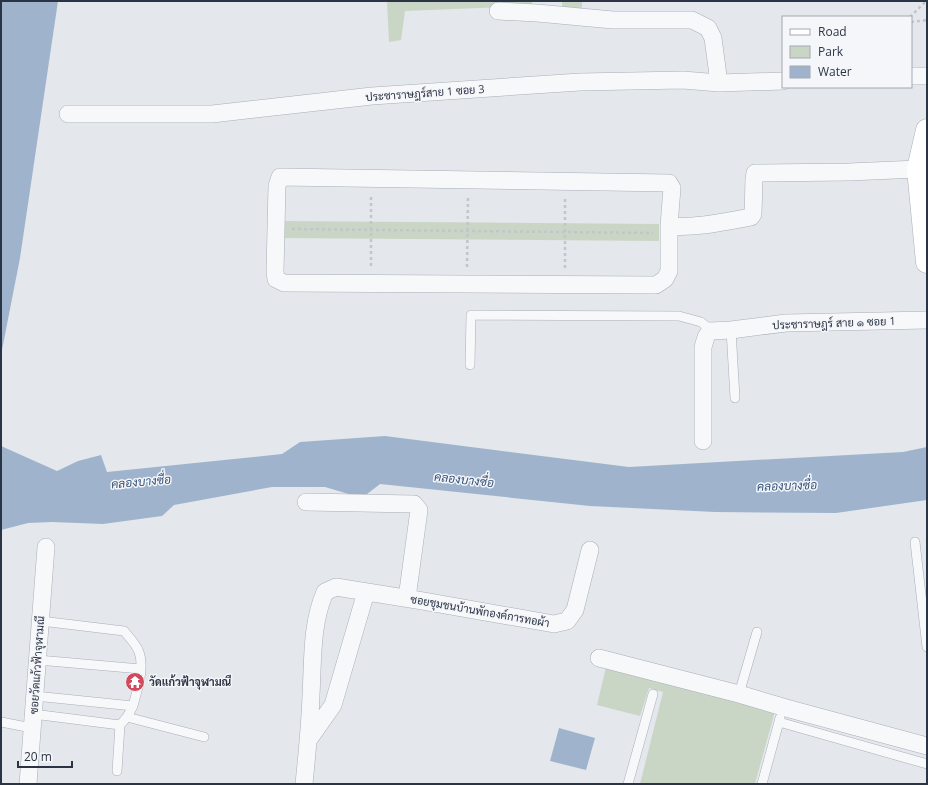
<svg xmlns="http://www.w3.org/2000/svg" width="928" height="785" font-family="'Open Sans',Sarabun,sans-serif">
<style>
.green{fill:#c9d6c5}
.water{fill:#9fb4cc}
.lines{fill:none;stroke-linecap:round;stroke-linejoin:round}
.lane-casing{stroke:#a9aeb7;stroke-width:10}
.street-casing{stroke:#a9aeb7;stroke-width:18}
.secondary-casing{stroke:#a9aeb7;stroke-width:23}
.path{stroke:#c2c5cb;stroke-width:2.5;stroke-dasharray:3 3;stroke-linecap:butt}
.lane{stroke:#f7f8fa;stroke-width:9}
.street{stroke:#f7f8fa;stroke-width:17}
.secondary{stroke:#fff;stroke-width:22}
.labels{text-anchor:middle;stroke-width:3;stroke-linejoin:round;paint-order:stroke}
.street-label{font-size:11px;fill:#2b3445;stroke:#f4f6f9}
.poi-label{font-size:11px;font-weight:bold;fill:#2b3445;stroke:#f4f6f9;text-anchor:start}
.water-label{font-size:12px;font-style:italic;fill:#34527a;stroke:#f4f6f9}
</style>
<rect width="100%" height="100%" fill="#e4e7ec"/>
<path class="green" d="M 387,1 L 532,1 L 532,6 L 405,11 L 401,40 L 389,42 Z
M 562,1 L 582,1 L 582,8 L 562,7 Z
M 279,221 L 659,224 L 659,241 L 279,238 Z
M 606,667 L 775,711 L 755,784 L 640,784 L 663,692 L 649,688 L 640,716 L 597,705 Z"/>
<path class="water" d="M 1,1 L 58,1 L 20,258 L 1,355 Z
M 385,436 L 629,467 L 903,452 L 927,447 L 927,500 L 836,513 L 715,512 L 590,506 L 380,484 L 362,498 L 325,487 L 272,487 L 174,505 L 162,516 L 103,524 L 52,522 L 28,523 L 1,530 L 1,446 L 57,471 L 78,461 L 101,455 L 107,472 L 282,454 L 300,442 Z
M 559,728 L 595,738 L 586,770 L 550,761 Z"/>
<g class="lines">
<defs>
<path id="lane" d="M 731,330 L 735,398
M 470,365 L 471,315 L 679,316 L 701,322 L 712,331
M 915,542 L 927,647
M 38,660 L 141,669
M 739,694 L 757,632
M 35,696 L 133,706 C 137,690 145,669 139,652 C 136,644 129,637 124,631 L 41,621
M 33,714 L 120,725 L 127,717 L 133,706
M 127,717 L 204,737
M 1,722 L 32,728
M 779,722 L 927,764
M 117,771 L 120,725
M 628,784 L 653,694
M 762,784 L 780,718"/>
<path id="street" d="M 498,11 L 537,13 L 613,20 L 692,20 L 708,28 L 713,38 L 719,83
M 911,76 L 927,76
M 68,114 L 212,114 L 372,96 L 580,82 L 683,80 L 719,83 L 783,81
M 280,177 L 669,183 L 672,188 L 669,226 L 669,271 L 665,279 L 656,285 L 284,283 L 276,279 L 275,272 L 277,186 Z
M 669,226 C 697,228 724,222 751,217 L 753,214 L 754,179 L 755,173 L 849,172 L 918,169
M 703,441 L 703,347 L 706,337 L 710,331 L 731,330 L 786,323 L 927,320
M 306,502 L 414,504 L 419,510 L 407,598
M 599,658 L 739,694 L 786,708 L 927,746
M 309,739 L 333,705 L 366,592
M 28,784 L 46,547
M 304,784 C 307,754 310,725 311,695 C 313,661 311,624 325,592 L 336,587 L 423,601 L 554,624 L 567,621 L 575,610 L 590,550"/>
<path id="secondary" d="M 927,130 L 918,169 L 927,262"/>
</defs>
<use href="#lane" class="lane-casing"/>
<use href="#street" class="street-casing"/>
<use href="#secondary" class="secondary-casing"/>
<path class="path" d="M 910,17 L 926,1
M 911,22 L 927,20
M 292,229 L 653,233
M 371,266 L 371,195
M 467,267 L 468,196
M 565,268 L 565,199"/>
<use href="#lane" class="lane"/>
<use href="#street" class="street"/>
<use href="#secondary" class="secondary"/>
</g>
<defs>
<symbol id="temple-disc" viewBox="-11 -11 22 22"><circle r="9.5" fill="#d1495b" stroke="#f4f6f9"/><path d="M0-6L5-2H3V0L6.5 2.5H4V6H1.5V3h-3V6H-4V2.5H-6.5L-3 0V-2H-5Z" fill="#fff"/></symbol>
</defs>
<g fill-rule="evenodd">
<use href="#temple-disc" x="124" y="671" width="22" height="22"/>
</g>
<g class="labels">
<g class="street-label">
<text transform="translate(425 93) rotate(-4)" y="4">ประชาราษฎร์สาย 1 ซอย 3</text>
<text transform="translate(834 323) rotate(-2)" y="4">ประชาราษฎร์ สาย ๑ ซอย 1</text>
<text transform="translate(480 611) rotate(10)" y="4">ซอยชุมชนบ้านพักองค์การทอผ้า</text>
<text transform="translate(37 665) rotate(-86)" y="4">ซอยวัดแก้วฟ้าจุฬามณี</text>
</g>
<g class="poi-label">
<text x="149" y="686">วัดแก้วฟ้าจุฬามณี</text>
</g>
<g class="water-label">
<text transform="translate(464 480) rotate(6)" y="4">คลองบางซื่อ</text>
<text transform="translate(141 482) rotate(-5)" y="4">คลองบางซื่อ</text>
<text transform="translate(787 486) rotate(-2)" y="4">คลองบางซื่อ</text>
</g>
</g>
<rect width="928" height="785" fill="none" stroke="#2b3445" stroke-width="4"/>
<rect x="782" y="16" width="130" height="72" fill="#f4f6f9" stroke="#a4a8b1"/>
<rect x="790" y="29" width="20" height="6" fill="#ffffff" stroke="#a4a8b1"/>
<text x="818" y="36" font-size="12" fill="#2b3445">Road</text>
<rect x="790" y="46" width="20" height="12" fill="#c9d6c5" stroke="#a4a8b1"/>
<text x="818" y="56" font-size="12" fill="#2b3445">Park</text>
<rect x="790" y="66" width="20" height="12" fill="#9fb4cc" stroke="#a4a8b1"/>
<text x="818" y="76" font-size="12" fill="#2b3445">Water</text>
<path d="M18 761v6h54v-6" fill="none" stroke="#2b3445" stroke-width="2"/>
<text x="24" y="761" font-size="12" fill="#2b3445" stroke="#f4f6f9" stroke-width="3" paint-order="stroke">20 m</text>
</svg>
